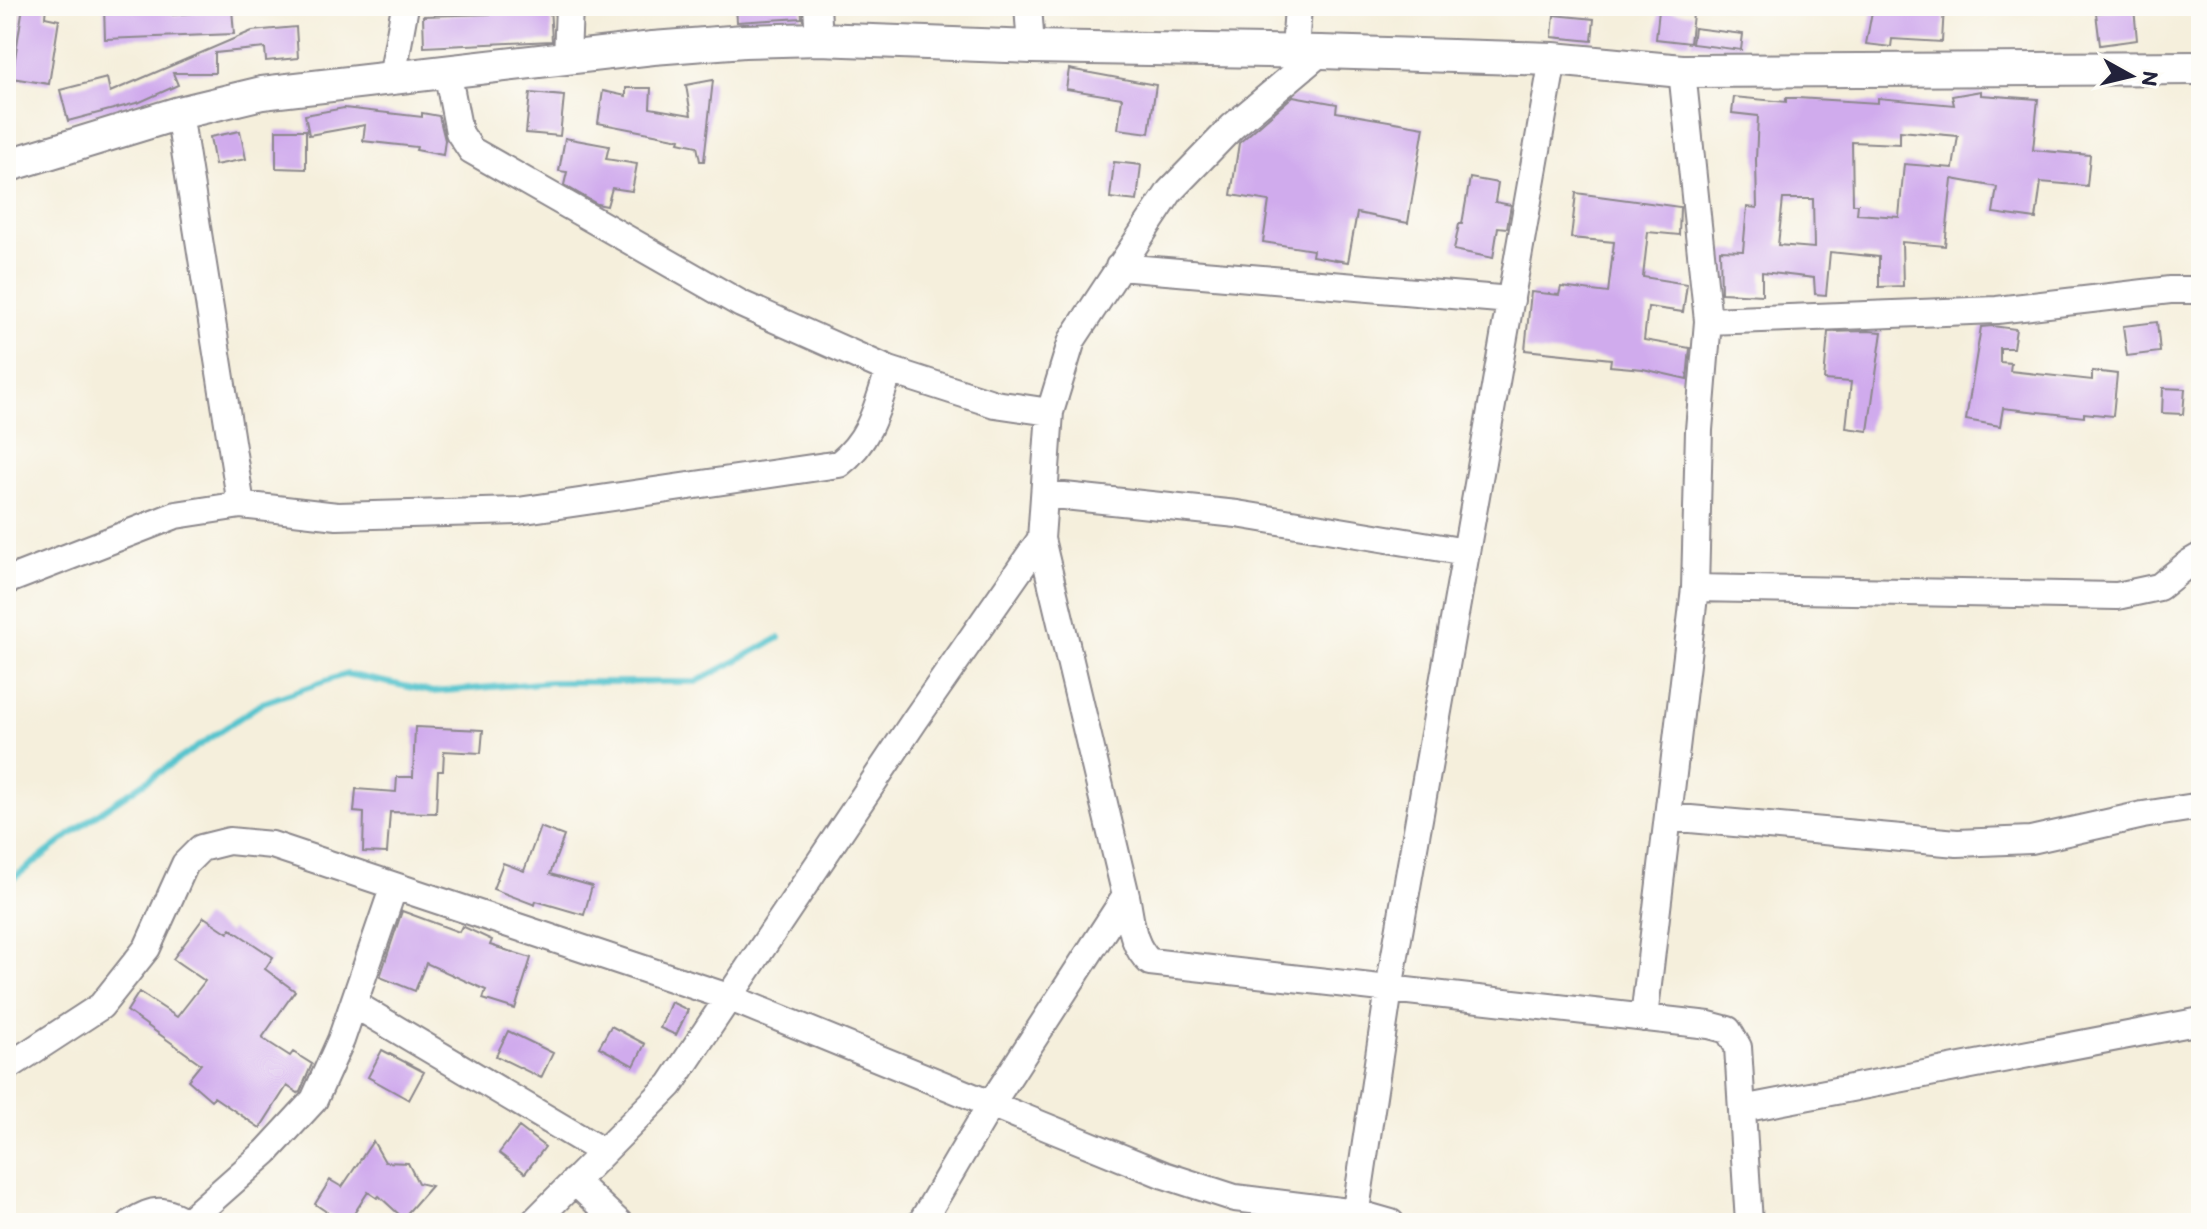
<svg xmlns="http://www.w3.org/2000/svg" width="2207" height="1229" font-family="Itim,sans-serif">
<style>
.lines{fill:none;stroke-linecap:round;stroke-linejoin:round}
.stream{stroke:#57c4ce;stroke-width:6}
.building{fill:#d0abed;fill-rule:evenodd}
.minor-casing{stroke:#8c888c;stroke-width:30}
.tertiary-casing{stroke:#8c888c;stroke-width:36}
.minor{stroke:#fff;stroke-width:26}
.tertiary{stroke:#fff;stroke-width:32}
</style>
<rect width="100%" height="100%" fill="#fdfcf7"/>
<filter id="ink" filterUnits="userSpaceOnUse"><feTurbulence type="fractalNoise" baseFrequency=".0125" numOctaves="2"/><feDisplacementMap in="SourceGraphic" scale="16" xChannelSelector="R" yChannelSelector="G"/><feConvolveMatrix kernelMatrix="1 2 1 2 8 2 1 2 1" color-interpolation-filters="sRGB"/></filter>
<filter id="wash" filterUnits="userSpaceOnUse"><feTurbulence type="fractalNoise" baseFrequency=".006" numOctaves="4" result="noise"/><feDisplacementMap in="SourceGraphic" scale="32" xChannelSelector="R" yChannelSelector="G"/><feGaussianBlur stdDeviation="1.8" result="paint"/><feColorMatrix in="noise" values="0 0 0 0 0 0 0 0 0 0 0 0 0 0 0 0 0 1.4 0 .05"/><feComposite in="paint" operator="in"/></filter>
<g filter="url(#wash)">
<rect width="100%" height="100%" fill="#f5efdc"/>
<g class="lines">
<path class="stream" d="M 6,884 L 96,815 L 262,703 L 346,674 L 433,692 L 551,682 L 696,682 L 779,638"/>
</g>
<g id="blocks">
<path class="building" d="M 23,6 L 46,6 L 45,17 L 59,20 L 49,84 L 12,78 Z
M 104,6 L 173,6 L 173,15 L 232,9 L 234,34 L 105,39 Z
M 490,6 L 550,6 L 552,41 L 424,47 L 423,16 L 490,14 Z
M 736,6 L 801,6 L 802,18 L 737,22 Z
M 1873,6 L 1944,6 L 1942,42 L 1892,39 L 1891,47 L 1866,44 Z
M 2134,8 L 2137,40 L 2100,45 L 2096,13 Z
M 1659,10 L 1693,14 L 1690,43 L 1656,39 Z
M 1554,15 L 1594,19 L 1592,41 L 1552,37 Z
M 296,27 L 298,58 L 266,61 L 265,48 L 215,53 L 215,73 L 173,73 L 178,85 L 140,102 L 68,121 L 60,90 L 107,78 L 110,92 L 252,31 Z
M 1694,28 L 1743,34 L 1741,50 L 1692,44 Z
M 1069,69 L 1156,85 L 1149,133 L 1118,129 L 1122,98 L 1066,89 Z
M 713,80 L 704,161 L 700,161 L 697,146 L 679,142 L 680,139 L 598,123 L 603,91 L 626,96 L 626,88 L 651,88 L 650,108 L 691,115 L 686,85 Z
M 1981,91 L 1981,95 L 2038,99 L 2033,150 L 2090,155 L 2087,186 L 2041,182 L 2036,219 L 1993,213 L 1997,187 L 1952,179 L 1945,246 L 1902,242 L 1903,286 L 1879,287 L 1879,257 L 1830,252 L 1826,295 L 1815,294 L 1814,278 L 1762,272 L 1762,295 L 1721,293 L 1720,250 L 1743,251 L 1747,207 L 1757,208 L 1756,160 L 1758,116 L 1732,113 L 1734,97 L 1786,102 L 1786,98 L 1797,98 L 1878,103 L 1878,98 L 1954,105 L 1952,96 ZM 1900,131 L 1958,136 L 1953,168 L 1904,164 L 1899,217 L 1857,214 L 1858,204 L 1853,204 L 1852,142 L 1900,144 ZM 1783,199 L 1813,199 L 1814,248 L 1778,245 Z
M 530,93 L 564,96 L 560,136 L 526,133 Z
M 1293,96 L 1337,104 L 1336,112 L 1424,127 L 1408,223 L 1357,213 L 1348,262 L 1312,256 L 1313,250 L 1263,242 L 1269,201 L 1231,195 L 1239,143 Z
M 344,108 L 422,117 L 422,113 L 439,116 L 445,140 L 443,155 L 416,150 L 417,147 L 363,141 L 365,125 L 309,135 L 305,115 Z
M 276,130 L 306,130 L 306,169 L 276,168 Z
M 240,131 L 246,159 L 215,165 L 210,137 Z
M 565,138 L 609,146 L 606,159 L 637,164 L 632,191 L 612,188 L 607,206 L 597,204 L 564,185 L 567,172 L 559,171 Z
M 1114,162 L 1141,165 L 1137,201 L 1110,198 Z
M 1470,178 L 1498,183 L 1495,202 L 1511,205 L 1507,228 L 1498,227 L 1493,258 L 1454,250 L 1459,224 L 1462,224 Z
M 1576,193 L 1680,207 L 1679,235 L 1648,232 L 1643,277 L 1687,284 L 1683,312 L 1648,307 L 1644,340 L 1690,348 L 1687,379 L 1643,369 L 1610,366 L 1611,359 L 1525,350 L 1531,292 L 1559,295 L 1561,287 L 1608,293 L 1614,242 L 1571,238 Z
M 2157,322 L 2160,352 L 2127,356 L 2123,326 Z
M 1992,326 L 2016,329 L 2013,348 L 2000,348 L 2000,362 L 2011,363 L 2010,371 L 2092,380 L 2092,371 L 2117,374 L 2113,416 L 2084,413 L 2084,417 L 2003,408 L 2000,426 L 1966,420 L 1981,327 Z
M 1868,331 L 1882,332 L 1868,431 L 1846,428 L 1851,382 L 1824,380 L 1828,332 Z
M 2163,388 L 2185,389 L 2183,414 L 2162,413 Z
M 415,727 L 483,730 L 481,753 L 444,751 L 443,771 L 438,771 L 436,813 L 390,812 L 387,853 L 363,852 L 364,813 L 354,812 L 356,789 L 396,792 L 397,777 L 413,777 Z
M 540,827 L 564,836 L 550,874 L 592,886 L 584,915 L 536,901 L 535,905 L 493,889 L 503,863 L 524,871 Z
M 402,911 L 459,932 L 462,926 L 492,940 L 490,945 L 531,958 L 515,1009 L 483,999 L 486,990 L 426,963 L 415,991 L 380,977 Z
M 204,917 L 228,933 L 231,929 L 273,957 L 265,969 L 295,991 L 262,1038 L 290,1056 L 293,1052 L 312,1064 L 300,1092 L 298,1093 L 287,1086 L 260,1128 L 214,1097 L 211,1100 L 188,1080 L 201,1064 L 127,1011 L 139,992 L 177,1017 L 205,981 L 173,959 Z
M 671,1002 L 688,1010 L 676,1035 L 660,1028 Z
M 611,1026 L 645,1044 L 634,1066 L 599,1047 Z
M 508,1031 L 553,1053 L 541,1078 L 496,1056 Z
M 382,1050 L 424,1072 L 409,1100 L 368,1077 Z
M 519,1127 L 545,1147 L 525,1173 L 499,1153 Z
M 373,1141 L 385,1162 L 408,1163 L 418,1183 L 431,1186 L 403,1218 L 379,1196 L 377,1198 L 368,1192 L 348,1223 L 343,1223 L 315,1204 L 330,1180 L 342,1187 Z"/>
</g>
</g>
<g filter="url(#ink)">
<use href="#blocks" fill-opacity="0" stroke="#8c888c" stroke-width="2"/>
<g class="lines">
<defs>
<path id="minor" d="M 817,6 L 819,39
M 1028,6 L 1031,47
M 1295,51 L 1298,6
M 1321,52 L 1232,127 L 1170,191 L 1072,340 L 1050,412 L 1041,539 L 1126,896 C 1131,920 1131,945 1150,962 L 1709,1025 L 1728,1030 L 1738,1047 L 1749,1223
M 567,58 L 569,6
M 447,71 L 459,132 L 471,150 L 741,304 L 889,370 L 995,404 L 1050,412
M 392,78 L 405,6
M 179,113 L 241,505
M 1119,267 L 1511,300
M 1708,321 L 1997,310 L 2170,290 L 2201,290
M 1045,494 L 1237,514 L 1466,552
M 6,581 L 176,515 L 241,505 L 337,516 L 518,511 L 839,464 C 871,439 877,407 889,370
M 1695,588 L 2117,596 L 2159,587 L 2189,563 L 2201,556
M 1668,817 L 1957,843 L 2031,840 L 2143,815 L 2201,806
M 354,1004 L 603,1152
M 1644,1018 L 1695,588 L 1699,430 L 1708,321 L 1682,71
M 6,1068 L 101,1006 L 147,948 L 185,864 L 201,848 L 229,841 L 272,845 L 728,997 L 1164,1175 L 1235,1198 L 1356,1213 L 1391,1223
M 1742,1109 L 2201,1021
M 574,1181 L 619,1223
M 187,1222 L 266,1152 L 314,1100 L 341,1040 L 394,886
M 131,1223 C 154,1207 165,1209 188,1223
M 533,1223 L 670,1085 L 915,720 L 1041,539
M 921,1223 L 991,1104 L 1126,896
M 1354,1223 L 1389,989 L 1553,59"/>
<path id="tertiary" d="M 6,166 L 179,113 L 262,93 L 653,48 L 744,41 L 819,39 L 1031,47 L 1321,52 L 1553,59 L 1682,71 L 2201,68"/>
</defs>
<use href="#minor" class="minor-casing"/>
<use href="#tertiary" class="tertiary-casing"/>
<use href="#minor" class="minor"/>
<use href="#tertiary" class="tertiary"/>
</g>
</g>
<rect width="2207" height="1229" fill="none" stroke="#fdfcf7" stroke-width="32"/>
<g transform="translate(2131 76) rotate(98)" stroke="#fdfcf7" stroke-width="6" paint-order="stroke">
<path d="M0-6L14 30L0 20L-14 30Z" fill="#22223b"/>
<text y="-12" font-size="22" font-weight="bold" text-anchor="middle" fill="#22223b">N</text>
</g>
</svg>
